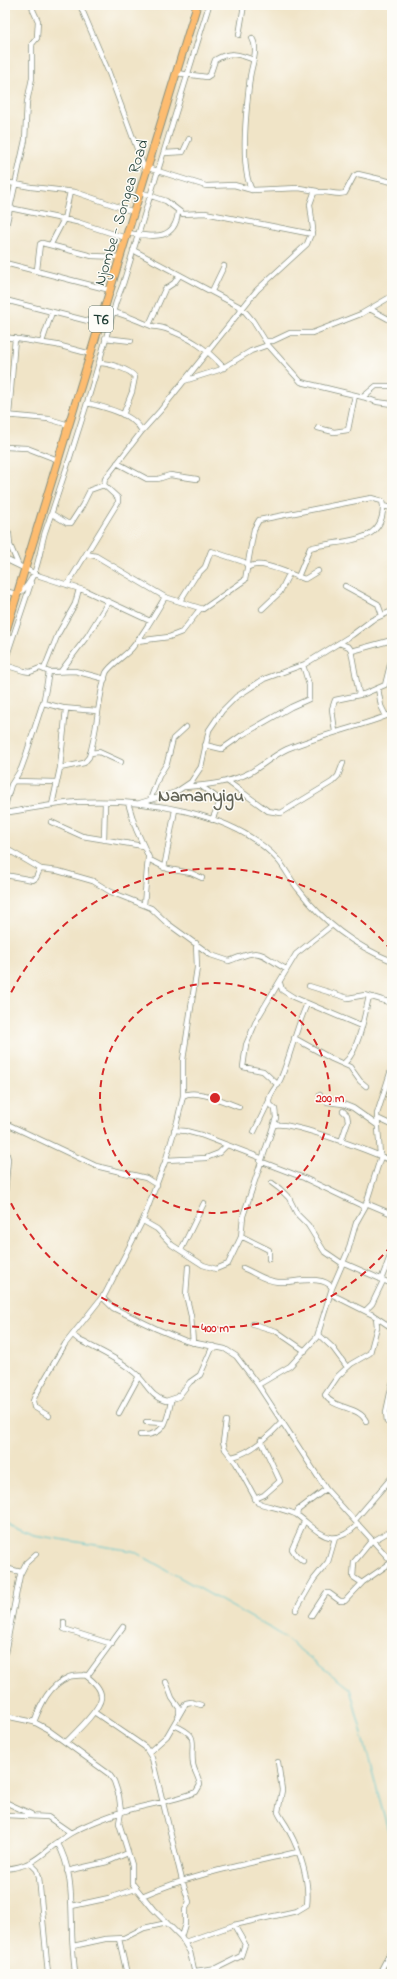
<svg xmlns="http://www.w3.org/2000/svg" width="397" height="1979" font-family="'Indie Flower',sans-serif">
<style>
.lines{fill:none;stroke-linecap:round;stroke-linejoin:round}
.stream{stroke:#58c5ce;stroke-width:1}
.minor-casing{stroke:#88907e;stroke-width:6}
.trunk-casing{stroke:#88907e;stroke-width:9}
.minor{stroke:#fff;stroke-width:4.5}
.trunk{stroke:#fdbc6f;stroke-width:7}
.ring{fill:none;stroke:#d62828;stroke-width:2;stroke-dasharray:7 5}
.labels{text-anchor:middle;stroke-width:3;stroke-linejoin:round;paint-order:stroke}
.shield{fill:#fdfcf7;stroke:#62766e;stroke-width:1}
.shield-label{font-size:15px;font-weight:bold;fill:#1f3d34}
.street-label{font-size:16px;fill:#1f3d34;stroke:#fdfcf7}
.quarter-label{font-size:18px;font-weight:bold;fill:#646558;stroke:#fdfcf7}
.centre{fill:#d62828;stroke:#fdfcf7;stroke-width:2}
.ring-label{font-size:12px;text-anchor:middle;font-weight:bold;fill:#d62828;stroke:#fdfcf7;stroke-width:3;stroke-linejoin:round;paint-order:stroke}
</style>
<rect width="100%" height="100%" fill="#fdfcf7"/>
<filter id="ink" filterUnits="userSpaceOnUse"><feTurbulence type="fractalNoise" baseFrequency=".025" numOctaves="2"/><feDisplacementMap in="SourceGraphic" scale="8" xChannelSelector="R" yChannelSelector="G"/><feConvolveMatrix kernelMatrix="1 2 1 2 8 2 1 2 1" color-interpolation-filters="sRGB"/></filter>
<filter id="wash" filterUnits="userSpaceOnUse"><feTurbulence type="fractalNoise" baseFrequency=".012" numOctaves="4" result="noise"/><feDisplacementMap in="SourceGraphic" scale="16" xChannelSelector="R" yChannelSelector="G"/><feGaussianBlur stdDeviation="0.9" result="paint"/><feColorMatrix in="noise" values="0 0 0 0 0 0 0 0 0 0 0 0 0 0 0 0 0 1.4 0 .05"/><feComposite in="paint" operator="in"/></filter>
<g filter="url(#wash)">
<rect width="100%" height="100%" fill="#f0e4c7"/>
<g class="lines">
<path class="stream" d="M 5,1524 L 34,1535 L 133,1551 L 277,1632 L 350,1689 L 392,1845"/>
</g>
</g>
<g filter="url(#ink)">
<g class="lines">
<defs>
<path id="minor" d="M 80,5 L 109,73 L 146,173
M 239,35 L 244,5
M 176,73 L 207,77 L 210,75 L 215,60 C 229,51 239,54 254,60
M 164,153 L 183,152 L 189,139
M 148,168 L 206,186 L 234,185 L 252,190 L 299,188 L 317,191
M 5,182 L 31,187 L 75,192 L 134,212
M 252,190 C 239,168 247,103 250,77 C 252,63 259,50 252,38
M 140,192 L 166,201 L 183,214 L 205,213 L 312,234
M 5,207 L 77,222 L 126,238
M 5,231 L 25,140 L 27,102 L 32,78 L 32,44 L 37,38 L 38,21 L 33,10 L 32,5
M 128,233 C 150,236 175,243 178,212
M 51,244 L 64,219 L 70,192
M 133,250 L 242,308 L 253,321 L 268,345 L 301,382 L 363,397 L 377,402 L 392,404
M 5,263 L 110,290
M 37,270 L 40,244 L 42,243 L 92,256 L 120,257
M 212,291 L 224,266
M 5,300 L 100,324
M 370,309 L 392,321
M 113,312 C 127,315 138,321 151,326 C 156,327 161,327 166,329 C 191,338 206,348 224,368
M 149,325 L 165,289 L 174,283 L 180,275
M 5,337 L 57,345 L 91,354
M 105,338 L 131,341
M 266,341 L 273,341 L 290,333 L 312,333 L 361,314 L 392,296
M 42,342 L 52,312
M 99,363 C 108,363 130,369 135,377 L 132,392 L 123,415
M 184,381 L 219,370 L 251,351 L 268,345
M 363,397 L 376,386 L 392,386
M 87,403 C 104,407 134,414 142,431
M 5,415 L 49,419 L 69,425
M 9,415 L 15,338
M 5,424 L 7,415
M 318,428 L 334,432 L 348,430 L 355,395
M 5,447 L 27,448 L 58,460
M 117,463 L 147,479 L 158,479 L 170,475 L 197,479
M 52,514 L 67,523 L 71,523 L 82,506 L 90,490 L 104,485
M 9,534 L 10,545 L 18,564
M 86,554 L 96,556 L 165,597 L 203,609 L 245,580 L 254,529 L 259,520 L 371,498 L 382,501 L 383,506 L 392,508
M 5,559 L 40,576 L 86,591 L 150,621
M 298,577 L 310,548 C 338,539 384,547 383,506
M 67,585 L 118,502 L 118,498 L 104,485 L 105,479 L 142,431 L 160,411 L 257,290 L 307,244 L 313,229 L 310,204 L 314,193 C 324,189 335,196 345,193 L 354,176 L 358,174 L 392,182
M 345,586 L 378,604 L 382,615
M 5,591 C 13,593 18,596 24,589 C 39,573 39,552 45,532 C 71,457 95,380 116,302 L 123,284 L 209,5
M 180,601 L 195,577 L 205,567 L 211,551 L 244,562 L 249,567 C 261,559 291,575 305,579 L 318,571
M 262,609 L 280,592 L 289,574
M 137,641 L 169,637 L 182,632 L 200,609
M 339,643 L 349,647 L 351,650 L 359,694
M 352,651 L 392,640
M 5,661 L 31,583
M 5,664 L 8,666 L 24,671 L 30,672 L 40,668 L 49,672 L 75,671 L 105,679
M 44,669 L 58,634 L 75,604 L 79,589
M 61,671 L 88,635 L 108,602
M 378,688 L 381,706 L 386,716
M 43,703 L 63,708 L 97,711
M 335,732 L 332,709 L 335,700 L 364,694 L 385,685 L 392,657
M 205,745 L 222,749 L 242,735 L 291,707 L 309,699 L 309,685 L 303,665
M 90,753 L 99,752 L 121,762
M 60,768 L 66,709
M 14,781 L 56,782
M 227,781 L 268,811 L 281,813 L 332,782 L 338,776 L 343,763
M 201,786 L 219,799 L 219,804 L 212,820
M 185,787 C 208,785 230,783 251,772 C 263,765 274,755 287,749 C 322,735 358,727 392,714
M 150,800 L 159,776 L 167,763 L 173,739 L 186,727
M 128,803 L 136,829 L 150,860 L 168,869 L 191,873 L 202,878
M 140,803 L 176,792 L 191,782 L 201,767 L 209,730 L 222,711 L 236,697 L 264,679 L 305,664 L 352,635 L 372,620 L 392,611
M 52,805 L 60,768 L 84,763 L 89,757 C 98,730 97,701 106,673 C 109,666 126,655 132,648 C 145,632 155,614 165,597
M 5,806 L 11,785 L 21,769 L 25,758 L 44,699 L 49,672
M 5,813 C 29,809 53,804 77,802 C 141,799 233,810 278,860 C 286,869 291,881 299,890 C 323,922 355,946 392,961
M 51,822 L 82,836 L 143,846
M 104,840 L 105,802
M 5,848 L 41,869 L 58,871 L 93,881 L 111,892 L 151,908 L 167,923 L 211,955 L 229,961 C 263,947 257,953 286,969
M 164,868 L 175,810
M 5,875 L 33,880 L 36,878 L 40,869
M 144,905 L 148,858
M 196,943 L 197,968 L 183,1060 L 183,1096 L 177,1122 L 165,1162 L 143,1220 L 103,1298 L 113,1308 L 157,1329 L 186,1341 L 225,1349 L 236,1356 L 258,1385 L 326,1489 L 392,1562 L 363,1582 L 345,1601 L 340,1601 L 329,1593 L 326,1593 L 311,1616
M 280,983 L 282,990 L 293,997 L 361,1026
M 309,986 L 348,998 L 365,995 L 392,1003
M 294,1038 L 332,1059 L 350,1067 L 360,1081 L 366,1086
M 344,1063 C 358,1053 365,1014 369,996
M 278,1085 L 263,1071 L 243,1067 L 246,1045 L 257,1019 L 296,954 L 331,926
M 320,1095 L 327,1102 L 343,1104 L 353,1108 L 377,1125
M 183,1096 C 195,1088 225,1102 239,1107
M 377,1118 L 392,1125
M 5,1123 L 96,1166 L 146,1178 L 157,1185
M 274,1125 C 292,1121 372,1152 392,1161
M 174,1130 L 186,1131 L 201,1135 L 261,1158
M 254,1132 L 269,1101
M 341,1142 L 348,1121 L 347,1115 L 343,1111
M 5,1147 L 8,1159 L 5,1193
M 380,1155 L 377,1114 L 392,1067
M 166,1160 L 206,1158 L 219,1153 L 226,1146
M 260,1161 L 304,1178 L 365,1207
M 272,1183 L 280,1189 L 289,1198 L 297,1214 L 308,1225 L 324,1251 L 343,1264
M 366,1203 L 392,1214
M 143,1221 L 157,1229 L 172,1245 L 203,1265 L 216,1269 L 228,1264 L 241,1237 L 243,1216 L 276,1118 L 275,1109 L 269,1103 C 268,1094 278,1086 281,1078 C 291,1054 296,1028 307,1004
M 241,1236 L 269,1250 L 269,1259
M 181,1250 L 204,1203
M 344,1263 L 392,1284
M 188,1267 L 186,1295 L 191,1316 L 193,1343
M 243,1268 C 255,1273 265,1281 278,1282 C 293,1283 324,1274 332,1288
M 381,1280 L 392,1251
M 331,1294 L 373,1315 L 392,1328
M 365,1311 L 372,1304 L 383,1281
M 253,1324 L 276,1331 L 305,1351
M 318,1334 L 333,1348 L 347,1367
M 73,1335 L 79,1340 C 98,1350 119,1359 135,1373 C 147,1383 150,1397 166,1401 L 178,1397 L 190,1382 L 200,1375 L 213,1346
M 392,1384 L 386,1412 L 387,1422 L 392,1424
M 258,1385 L 290,1366 L 317,1337 L 332,1288 L 348,1251 L 356,1223 L 365,1207 L 381,1156
M 119,1413 L 139,1376
M 49,1416 L 34,1407 L 33,1401 L 35,1396 L 65,1344 L 103,1296
M 226,1421 L 223,1442 L 225,1449 L 236,1463 L 258,1503 C 267,1506 291,1511 297,1515 C 320,1532 331,1551 358,1524
M 366,1421 C 359,1406 333,1409 325,1395 L 338,1376 L 351,1364 L 370,1353 L 377,1327 L 376,1317
M 146,1422 L 164,1423
M 140,1435 C 165,1436 167,1422 171,1401
M 232,1457 C 250,1453 269,1436 281,1423
M 255,1499 L 264,1495 L 280,1481 L 261,1440
M 297,1515 L 298,1510 L 326,1489
M 355,1520 L 392,1477
M 373,1541 L 392,1530
M 303,1561 L 296,1555 L 292,1549 L 304,1522
M 5,1568 L 21,1572
M 362,1583 L 353,1577 L 354,1562 L 372,1540
M 296,1610 L 314,1579 L 328,1562 L 335,1538
M 64,1622 L 64,1629 L 112,1644
M 5,1653 L 20,1575 L 26,1563 L 36,1554
M 166,1682 L 172,1698 L 179,1708 L 179,1713
M 94,1712 L 145,1747 L 152,1758 L 182,1880 L 189,1902 L 185,1910 L 185,1924 L 181,1937
M 5,1716 L 34,1722 L 47,1729 L 109,1774 L 114,1781 L 119,1796 L 121,1812 L 119,1823 L 132,1865 L 132,1883 L 153,1909 L 181,1937 L 190,1952 L 195,1974
M 34,1722 C 41,1704 49,1685 69,1677 C 75,1675 81,1676 88,1675 L 123,1627
M 66,1742 C 75,1733 100,1710 101,1698 C 102,1689 92,1680 85,1675
M 149,1752 L 167,1736 L 186,1703 L 191,1702 L 201,1705
M 5,1802 L 31,1814
M 5,1815 L 48,1817 L 71,1833
M 57,1842 C 73,1869 71,1901 72,1930 C 72,1945 74,1960 75,1974
M 31,1864 L 37,1870 L 39,1877 L 48,1974
M 5,1869 C 39,1866 44,1849 71,1833 C 83,1826 108,1816 122,1812 C 146,1804 172,1802 196,1792 L 200,1785 C 199,1777 194,1771 193,1764 C 190,1740 201,1737 174,1725
M 67,1871 L 107,1862 L 128,1853
M 142,1896 C 192,1874 246,1864 298,1852
M 72,1906 L 109,1898 L 135,1889
M 119,1939 L 127,1974
M 185,1942 L 234,1925 L 297,1911 L 307,1905 C 310,1881 300,1851 289,1831 C 286,1824 281,1819 278,1812 L 282,1790 L 278,1762
M 73,1946 L 105,1939 L 124,1938 L 144,1928 L 167,1923
M 195,1971 L 217,1968 L 241,1956 L 245,1944 L 234,1925
M 379,1974 L 392,1949"/>
<path id="trunk" d="M 5,634 L 197,5"/>
</defs>
<use href="#minor" class="minor-casing"/>
<use href="#trunk" class="trunk-casing"/>
<use href="#minor" class="minor"/>
<use href="#trunk" class="trunk"/>
</g>
</g>
<g class="ring">
<circle cx="215" cy="1098" r="115"/>
<path d="M391 1246A230 230 0 0 1 6 1193M6 1003A230 230 0 0 1 391 950"/>
</g>
<g class="labels">
<rect class="shield" x="89" y="306" width="24" height="26" rx="3"/>
<g class="shield-label">
<text x="101" y="324">T6</text>
</g>
<g class="street-label">
<text transform="translate(120 212) rotate(-73)" y="6">Njombe - Songea Road</text>
</g>
<g class="quarter-label">
<text x="201" y="801">Namanyigu</text>
</g>
</g>
<circle cx="215" cy="1098" r="6" class="centre"/>
<g class="ring-label">
<text x="330" y="1102">200 m</text>
<text x="215" y="1332">400 m</text>
</g>
<rect width="397" height="1979" fill="none" stroke="#fdfcf7" stroke-width="20"/>
</svg>
